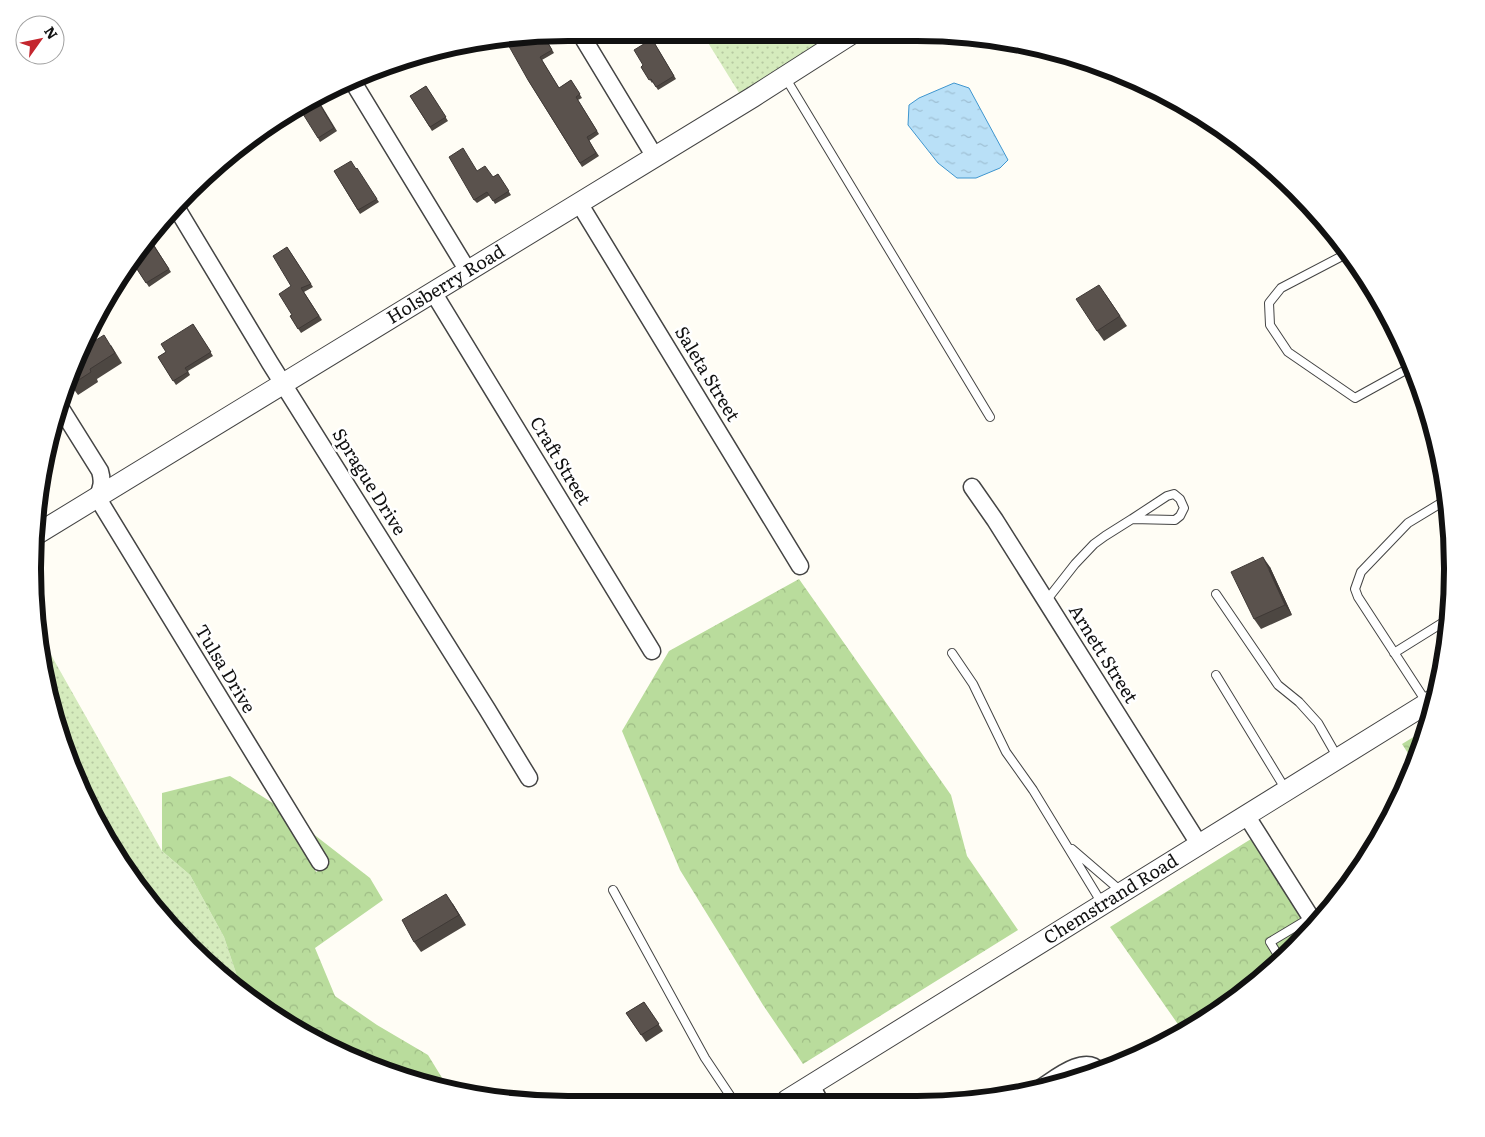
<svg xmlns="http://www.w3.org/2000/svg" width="1485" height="1137" font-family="Literata,serif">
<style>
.grass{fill:url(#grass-dots)}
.forest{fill:url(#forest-crowns)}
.water{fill:url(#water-ripples);stroke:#3f96cf}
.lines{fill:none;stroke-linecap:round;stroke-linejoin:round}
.service-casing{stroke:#444;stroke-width:10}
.minor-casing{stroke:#444;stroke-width:19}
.tertiary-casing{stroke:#444;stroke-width:22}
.service{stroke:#fff;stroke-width:8}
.minor{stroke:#fff;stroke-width:16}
.tertiary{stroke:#fff;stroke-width:20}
.wall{fill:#4d4742}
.shaded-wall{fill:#3f3936}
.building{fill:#5a524d;stroke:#3f3936}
.labels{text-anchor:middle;stroke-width:5;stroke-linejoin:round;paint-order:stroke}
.street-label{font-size:18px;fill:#111;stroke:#fff}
.rim{fill:none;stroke:#111;stroke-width:6}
</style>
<defs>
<pattern id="grass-dots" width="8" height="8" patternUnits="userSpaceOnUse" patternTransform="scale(1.25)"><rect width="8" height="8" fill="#d5ebbd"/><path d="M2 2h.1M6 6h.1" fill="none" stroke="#b6c8a1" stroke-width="1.8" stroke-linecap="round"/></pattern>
<pattern id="forest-crowns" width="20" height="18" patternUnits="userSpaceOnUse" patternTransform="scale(1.25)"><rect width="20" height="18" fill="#b9dc9c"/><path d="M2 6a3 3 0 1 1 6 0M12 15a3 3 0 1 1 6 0" fill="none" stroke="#9ebc85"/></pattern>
<pattern id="water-ripples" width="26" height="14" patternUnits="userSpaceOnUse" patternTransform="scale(1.25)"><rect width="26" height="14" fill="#b9e0f7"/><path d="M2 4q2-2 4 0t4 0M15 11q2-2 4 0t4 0" fill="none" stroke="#9ebfd3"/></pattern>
</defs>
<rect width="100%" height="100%" fill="#fffdf5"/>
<path class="grass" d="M 702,33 L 840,33 L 741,96 Z
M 42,639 L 162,851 L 190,875 L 224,937 L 242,991 L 189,947 L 123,866 L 88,805 L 51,708 Z"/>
<path class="forest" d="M 799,579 L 951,795 L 967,856 L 1018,930 L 803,1064 L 763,1005 L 680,870 L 622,731 L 669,651 Z
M 1425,730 L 1415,764 L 1402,744 Z
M 230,776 L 276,805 L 316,872 L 330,863 L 312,833 L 370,878 L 383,900 L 315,948 L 335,996 L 377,1025 L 428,1055 L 447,1086 L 364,1064 L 271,1014 L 242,991 L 224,937 L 190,875 L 162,851 L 162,793 Z
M 1251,839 L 1309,931 L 1295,948 L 1214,1014 L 1182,1030 L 1110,927 Z"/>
<path class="water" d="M 954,83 L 969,88 L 1008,160 L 1000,168 L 976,178 L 957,178 L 938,163 L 908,125 L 909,105 L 919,98 Z"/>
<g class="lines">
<defs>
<path id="service" d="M 785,77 L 990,417
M 1348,253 L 1281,288 L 1269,303 L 1270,325 L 1288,352 L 1355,398 L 1413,366
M 1216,594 L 1278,685 L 1299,702 L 1318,723 L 1338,758
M 1046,601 L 1075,564 L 1094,544 L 1105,536 L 1132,519 L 1175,520 L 1180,516 L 1184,508 L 1180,499 L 1174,494 L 1167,496 L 1132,519
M 952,653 L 973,684 L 1006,752 L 1033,790 L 1095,892 L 1098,897 L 1107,899
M 1394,653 L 1447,620
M 1216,675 L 1286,790
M 1427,703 L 1358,597 L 1355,589 L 1361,572 L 1408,523 L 1446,500
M 1072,849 L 1122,892
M 613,890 L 705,1058 L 733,1100
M 1281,960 L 1270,942 L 1310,918"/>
<path id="minor" d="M 580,33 L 655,157
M 353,82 L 468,271
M 579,203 L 800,566
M 176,207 L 270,363 L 487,709 L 529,778
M 433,292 L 652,651
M 60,407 L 100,471 C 103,481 102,488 97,497 L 320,862
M 972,487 L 995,520 L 1199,844
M 1246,815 L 1315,924
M 811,1085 L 819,1100
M 1042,1087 C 1056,1078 1085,1054 1099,1071"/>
<g id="tertiary">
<path id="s1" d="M 37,534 L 753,97 L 853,33"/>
<path id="s2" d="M 787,1100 L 1434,699"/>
</g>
</defs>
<use href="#service" class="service-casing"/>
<use href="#minor" class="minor-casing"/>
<use href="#tertiary" class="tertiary-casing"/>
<use href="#service" class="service"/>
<use href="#minor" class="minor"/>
<use href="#tertiary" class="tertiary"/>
</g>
<path class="wall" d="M 544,36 L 554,53 L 542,60 L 559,88 L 571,80 L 582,98 L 578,100 L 599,134 L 589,141 L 599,156 L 582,167 L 528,80 L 532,42 Z
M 652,39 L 676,79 L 658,90 L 653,82 L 652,83 L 641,67 L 643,65 Z
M 426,86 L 448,121 L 432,131 L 410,96 Z
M 317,98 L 337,131 L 320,142 L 318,138 Z
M 356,168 L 379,202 L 360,214 L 334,171 Z
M 477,171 L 493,177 L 498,174 L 511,195 L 495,204 L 490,195 L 477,203 L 474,200 Z
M 151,240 L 171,272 L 149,287 L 133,263 Z
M 287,247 L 313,287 L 304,292 L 322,320 L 301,333 L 290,316 L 292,315 L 291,286 Z
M 1106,295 L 1127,326 L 1104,341 L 1097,331 Z
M 193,324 L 213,356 L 188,371 L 190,375 L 176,385 L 158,357 L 166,352 Z
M 111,345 L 122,363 L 97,379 L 98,382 L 78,395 L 70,384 Z
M 1270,567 L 1292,615 L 1261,629 L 1254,619 Z
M 453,904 L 466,925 L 421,952 L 414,942 Z
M 644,1002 L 663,1031 L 646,1042 L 626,1013 Z"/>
<path class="shaded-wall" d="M 1263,557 L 1270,567 L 1292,615 L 1285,605 Z
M 446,894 L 453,904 L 466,925 L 459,915 Z"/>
<path class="building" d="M 544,36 L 552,50 L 540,57 L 559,88 L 571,80 L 580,94 L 576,97 L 597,131 L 587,137 L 596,153 L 580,163 L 528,80 L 506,41 L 529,38 L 532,43 Z
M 652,39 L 674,76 L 656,87 L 651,79 L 649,80 L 641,67 L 643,65 L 634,50 Z
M 426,86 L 446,117 L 430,127 L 410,96 Z
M 316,98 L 334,128 L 318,138 L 298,106 Z
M 463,148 L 477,171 L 485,166 L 493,177 L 498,174 L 509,191 L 493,201 L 487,192 L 474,200 L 449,157 Z
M 351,161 L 356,169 L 357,168 L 377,199 L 358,210 L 334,171 Z
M 150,240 L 169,269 L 146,283 L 133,263 Z
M 287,247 L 311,284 L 301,288 L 319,316 L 298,329 L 290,316 L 292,315 L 279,294 L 291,286 L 273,256 Z
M 1099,285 L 1120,316 L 1097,331 L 1076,299 Z
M 193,324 L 211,352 L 185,368 L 188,372 L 173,381 L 158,357 L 166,352 L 161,344 Z
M 104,335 L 115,353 L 90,369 L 91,372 L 71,385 L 70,384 L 85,347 Z
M 1263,557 L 1285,605 L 1254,619 L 1231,572 Z
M 446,894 L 459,915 L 414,942 L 402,920 Z
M 644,1002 L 659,1024 L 641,1035 L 626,1013 Z"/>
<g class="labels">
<g class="street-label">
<text dy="6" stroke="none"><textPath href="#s1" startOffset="479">Holsberry Road</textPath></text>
<text transform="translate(707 374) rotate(59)" y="6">Saleta Street</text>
<text transform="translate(560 461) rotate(59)" y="6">Craft Street</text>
<text transform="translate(369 482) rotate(58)" y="6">Sprague Drive</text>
<text transform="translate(1103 654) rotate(58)" y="6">Arnett Street</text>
<text transform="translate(225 669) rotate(59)" y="6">Tulsa Drive</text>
<text dy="6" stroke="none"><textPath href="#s2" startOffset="381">Chemstrand Road</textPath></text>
</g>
</g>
<path d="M0 0H1485V1137H0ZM568 41H917A527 527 0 0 1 1444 568V569A527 527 0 0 1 917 1096H568A527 527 0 0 1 41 569V568A527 527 0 0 1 568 41Z" fill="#fff" fill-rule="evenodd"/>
<path class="rim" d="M568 41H917A527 527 0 0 1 1444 568V569A527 527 0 0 1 917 1096H568A527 527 0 0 1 41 569V568A527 527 0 0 1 568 41Z"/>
<g transform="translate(40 40) rotate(57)"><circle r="24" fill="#ffffff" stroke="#a0a0a0"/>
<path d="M0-4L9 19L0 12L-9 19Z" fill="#c4262e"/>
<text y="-8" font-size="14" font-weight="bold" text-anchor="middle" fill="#111111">N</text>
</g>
</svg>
